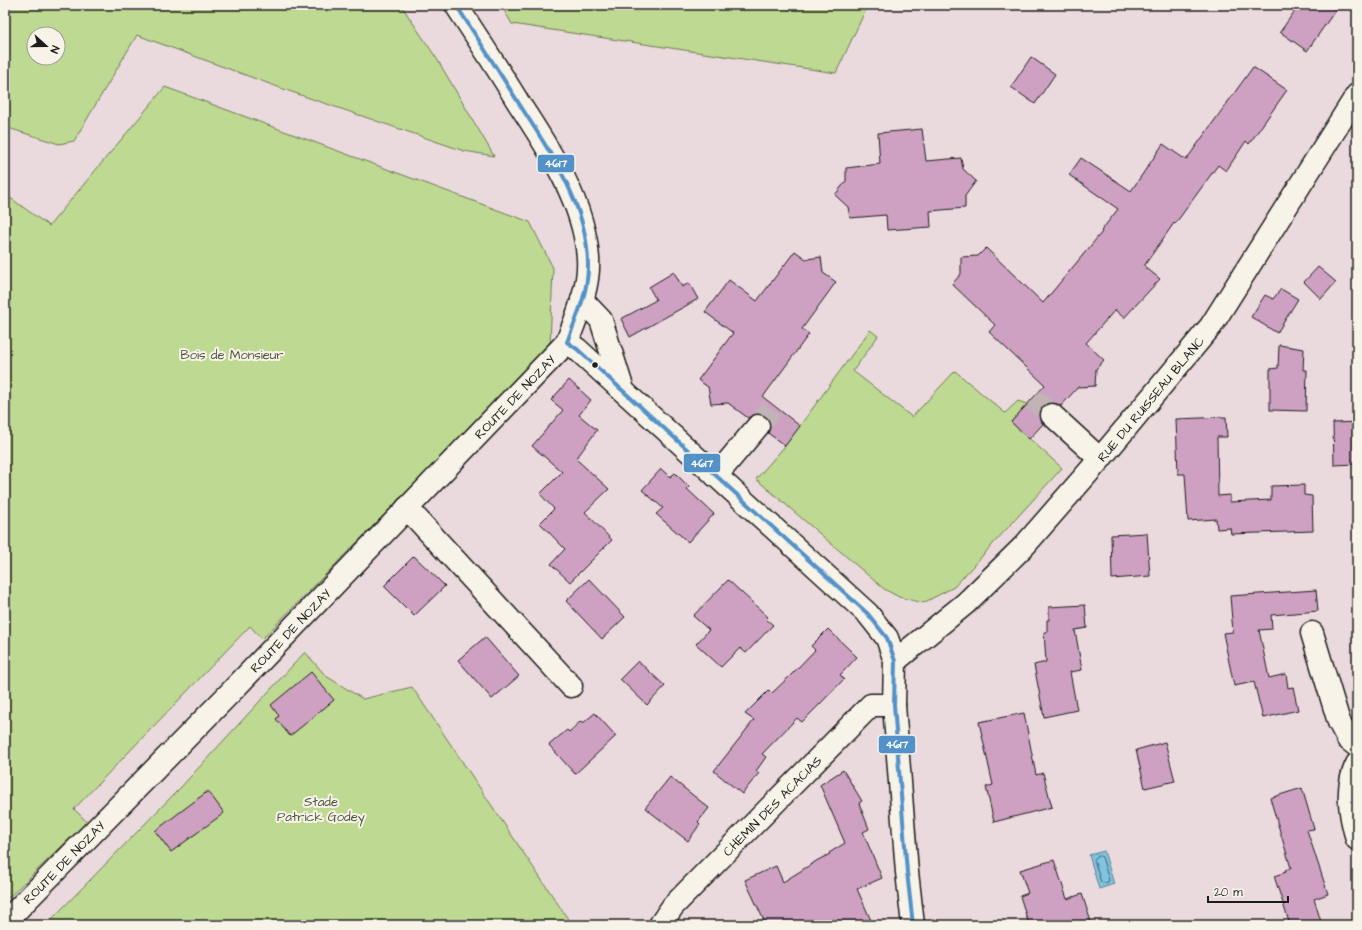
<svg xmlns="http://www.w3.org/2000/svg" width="1362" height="930" font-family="'Architects Daughter',sans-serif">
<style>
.green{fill:#bed991;stroke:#6d7a56;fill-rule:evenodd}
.water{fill:#80c4e1;stroke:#588192}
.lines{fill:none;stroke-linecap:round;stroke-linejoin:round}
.shore{stroke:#445f6b;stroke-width:1}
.building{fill:#cea1c3;stroke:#1c1c1c}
.minor-tunnel{stroke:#c2b4b6;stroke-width:22;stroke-dasharray:22 11;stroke-linecap:butt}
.minor-casing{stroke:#1c1c1c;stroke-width:25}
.minor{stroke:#f7f3e8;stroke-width:22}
.bus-1-casing{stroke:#f7f3e8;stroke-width:7}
.bus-1{stroke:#5292c9;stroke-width:4}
.bus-dot{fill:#1c1c1c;stroke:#f7f3e8;stroke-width:1.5}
.labels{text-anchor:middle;stroke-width:4;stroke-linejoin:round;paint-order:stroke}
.park-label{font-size:13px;fill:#4d553f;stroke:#f7f3e8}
.street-label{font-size:13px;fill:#1c1c1c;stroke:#f7f3e8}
.line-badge{stroke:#f7f3e8;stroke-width:1.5}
.badge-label{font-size:11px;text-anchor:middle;font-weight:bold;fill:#fff}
</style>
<rect width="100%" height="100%" fill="#ebdadd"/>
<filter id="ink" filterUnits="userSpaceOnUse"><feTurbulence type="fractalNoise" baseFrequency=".025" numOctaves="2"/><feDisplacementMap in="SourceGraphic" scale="8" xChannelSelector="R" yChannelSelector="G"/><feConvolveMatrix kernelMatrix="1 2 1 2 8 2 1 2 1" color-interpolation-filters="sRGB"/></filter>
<g filter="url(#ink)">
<path class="green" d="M 5,5 L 401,5 L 437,59 L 494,156 L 464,151 L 286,90 L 137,35 L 74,141 L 59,144 L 5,127 ZM 34,34 L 58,34 L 58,58 L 34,58 Z
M 501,5 L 868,5 L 836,73 L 512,24 Z
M 165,87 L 530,222 L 553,268 L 550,346 L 262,639 L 250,626 L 74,809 L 87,822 L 5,901 L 5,194 L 49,226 Z
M 870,330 L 878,336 L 853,371 L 912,417 L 955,371 L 1005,413 L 1018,401 L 1027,404 L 1011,422 L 1062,468 L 954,587 L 923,603 L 899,597 L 884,589 L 756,479 L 785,446 Z
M 305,652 L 326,676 L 363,699 L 412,687 L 568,919 L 560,925 L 46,925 L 181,787 Z"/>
<path class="water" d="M 1104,851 L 1114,884 L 1099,889 L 1089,855 Z"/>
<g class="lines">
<path class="shore" d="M 1100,856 L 1102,857 L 1109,880 L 1108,882 L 1103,883 L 1101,882 L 1094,860 L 1095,858 Z"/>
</g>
<path class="building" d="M 1299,5 L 1339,5 L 1307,51 L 1280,32 Z
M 1031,57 L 1055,74 L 1035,104 L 1011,87 Z
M 1253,67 L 1287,90 L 1249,144 L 1246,141 L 1226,171 L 1218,165 L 1175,224 L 1174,223 L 1144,266 L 1160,279 L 1124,318 L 1115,310 L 1086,343 L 1104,360 L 1096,369 L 1095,386 L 1078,387 L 1061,406 L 1054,403 L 1048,403 L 1043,406 L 1040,413 L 1040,419 L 1043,424 L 1029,439 L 1011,422 L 1045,385 L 989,332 L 995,325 L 952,284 L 961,274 L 961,257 L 978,256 L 986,248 L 1043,303 L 1102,232 L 1101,231 L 1118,209 L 1069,175 L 1081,158 L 1131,191 L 1163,144 L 1186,160 Z
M 922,129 L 926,161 L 961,158 L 963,169 L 976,181 L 965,196 L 965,208 L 930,211 L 931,227 L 887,230 L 886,215 L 850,218 L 848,207 L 835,195 L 846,181 L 846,168 L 880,164 L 878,133 Z
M 795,251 L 806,259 L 821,257 L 823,273 L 836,282 L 802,329 L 809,334 L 763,397 L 800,426 L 785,446 L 768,433 L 770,428 L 770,422 L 766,416 L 760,414 L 754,414 L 748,418 L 728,403 L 711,404 L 708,387 L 698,380 L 733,333 L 705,312 L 729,280 L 757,301 Z
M 1318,267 L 1336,282 L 1321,299 L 1304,282 Z
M 674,272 L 682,287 L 689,283 L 698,299 L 630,337 L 621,319 L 656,300 L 649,287 Z
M 1281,289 L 1298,299 L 1277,333 L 1251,317 L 1265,295 L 1273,299 Z
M 1279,345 L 1304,349 L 1303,370 L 1307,370 L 1306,411 L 1270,410 L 1270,369 L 1278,368 Z
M 569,380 L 591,400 L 579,415 L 597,430 L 576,459 L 609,489 L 585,512 L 612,540 L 570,582 L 551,564 L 565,549 L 540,523 L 554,509 L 540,494 L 562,472 L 532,446 L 563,410 L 551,400 Z
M 1226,417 L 1227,437 L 1217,437 L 1218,496 L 1230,495 L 1230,502 L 1271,500 L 1271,486 L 1304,485 L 1304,495 L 1312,496 L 1313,531 L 1231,534 L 1230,528 L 1217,529 L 1216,519 L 1188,521 L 1185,474 L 1178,474 L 1176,419 Z
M 1357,422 L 1357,464 L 1334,465 L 1333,423 Z
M 661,469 L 670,477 L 675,473 L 689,487 L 687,489 L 714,514 L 688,542 L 656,514 L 663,508 L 642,490 Z
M 1147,533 L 1150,576 L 1112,579 L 1111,535 Z
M 414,556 L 445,586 L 414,616 L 384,586 Z
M 589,579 L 625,617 L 602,639 L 566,601 Z
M 728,580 L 768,617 L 766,619 L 773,625 L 746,653 L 740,648 L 721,667 L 696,644 L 709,630 L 693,616 Z
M 1316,590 L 1318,611 L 1271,615 L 1272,629 L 1259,630 L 1269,678 L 1286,674 L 1288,688 L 1293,687 L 1298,710 L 1263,718 L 1254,682 L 1234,686 L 1223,633 L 1233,632 L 1230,596 Z
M 1085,605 L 1087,628 L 1075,630 L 1082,670 L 1070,672 L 1077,710 L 1044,717 L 1034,665 L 1046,662 L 1044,632 L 1047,632 L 1047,620 L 1049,620 L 1049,607 Z
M 828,629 L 857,657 L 840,675 L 844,679 L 819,705 L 802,722 L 797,718 L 762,754 L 766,757 L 756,771 L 759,773 L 742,794 L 714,771 L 754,720 L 745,714 L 769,690 L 772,693 L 790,676 L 815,650 L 811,646 Z
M 485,637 L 519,676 L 492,699 L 458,660 Z
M 638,661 L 665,686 L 647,705 L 620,679 Z
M 311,672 L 334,700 L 290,736 L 276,719 L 279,716 L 271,705 Z
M 595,713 L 616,736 L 575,774 L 549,745 L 567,730 L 569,732 L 581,721 L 583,723 Z
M 1024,713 L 1036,775 L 1043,773 L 1052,807 L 994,822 L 986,787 L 993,785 L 979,722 Z
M 1165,742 L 1175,781 L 1145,788 L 1136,750 Z
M 843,770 L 862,801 L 859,803 L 869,829 L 863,832 L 882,878 L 857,889 L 873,925 L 766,925 L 745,880 L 776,866 L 783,882 L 818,860 L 830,854 L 829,853 L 845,843 L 820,785 Z
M 670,777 L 709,808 L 698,822 L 700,824 L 688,841 L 645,808 Z
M 1302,788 L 1314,829 L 1307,830 L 1328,894 L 1314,899 L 1322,925 L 1290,925 L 1274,876 L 1286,872 L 1285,870 L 1291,868 L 1270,798 Z
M 208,791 L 224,813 L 171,852 L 155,831 Z
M 1054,860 L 1067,899 L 1082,894 L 1092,925 L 1029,925 L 1020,896 L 1028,893 L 1020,870 Z"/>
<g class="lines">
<path class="minor-tunnel" d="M 1033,399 L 1052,415
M 758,426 L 773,406"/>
<defs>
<g id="minor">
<path d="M 582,300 L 601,320 L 623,390"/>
<path d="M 567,342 L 577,349 L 868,614 L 887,638 L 895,661 L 894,705 L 907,872 L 913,925"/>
<path d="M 1052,415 L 1100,459"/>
<path d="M 716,476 L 758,426"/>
<path d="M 407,508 L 571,686"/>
<path d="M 1312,633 L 1339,722 L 1348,739 L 1357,746"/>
<path id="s1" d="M 895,661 L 966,603 L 1025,545 L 1100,459 L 1211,326 L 1357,95"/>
<path d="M 1357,764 C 1345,787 1350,815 1357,839"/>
<path id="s2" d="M 5,922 L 227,696 L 567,342 C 577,316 590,286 588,258 C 584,201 548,148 518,102 C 498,69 477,37 456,5"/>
<path id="s3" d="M 660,925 L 673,906 L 871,705 L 894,705"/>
</g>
</defs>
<use href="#minor" class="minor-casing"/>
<use href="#minor" class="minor"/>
<defs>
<path id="bus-1" d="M 456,5 C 477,37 497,69 518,102 C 549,151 589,205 588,267 C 588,293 576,318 567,342
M 567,342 L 577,349 L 868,614 L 887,638 L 895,661 L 894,705 L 907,872 L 913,925"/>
</defs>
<use href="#bus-1" class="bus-1-casing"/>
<use href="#bus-1" class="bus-1"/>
</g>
</g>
<circle class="bus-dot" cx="595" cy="365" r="3.5"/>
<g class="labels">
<g class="park-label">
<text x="232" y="359">Bois de Monsieur</text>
<text x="321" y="806">Stade<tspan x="321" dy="15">Patrick Godey</tspan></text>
</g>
<g class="street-label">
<text dy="5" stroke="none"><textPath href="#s2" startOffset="732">ROUTE DE NOZAY</textPath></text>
<text dy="5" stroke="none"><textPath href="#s1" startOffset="367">RUE DU RUISSEAU BLANC</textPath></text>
<text dy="5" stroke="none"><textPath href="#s2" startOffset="408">ROUTE DE NOZAY</textPath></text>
<text dy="5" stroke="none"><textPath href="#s3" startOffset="164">CHEMIN DES ACACIAS</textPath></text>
<text dy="5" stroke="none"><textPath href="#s2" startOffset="84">ROUTE DE NOZAY</textPath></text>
</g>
</g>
<g class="line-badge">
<rect x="537" y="154" width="38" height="19" rx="4" fill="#5292c9"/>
<rect x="683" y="453" width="38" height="20" rx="4" fill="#5292c9"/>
<rect x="878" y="735" width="38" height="19" rx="4" fill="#5292c9"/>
</g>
<g class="badge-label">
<text x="556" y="167">4617</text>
<text x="702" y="467">4617</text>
<text x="897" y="748">4617</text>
</g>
<rect width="1362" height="930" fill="none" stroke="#f7f3e8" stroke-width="20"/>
<rect x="10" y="10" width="1342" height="910" fill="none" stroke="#1c1c1c" stroke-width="1.5" filter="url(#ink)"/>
<g transform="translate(46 46) rotate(111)"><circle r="19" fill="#f7f3e8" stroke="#9f9d96"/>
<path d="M0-3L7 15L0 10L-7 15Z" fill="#1c1c1c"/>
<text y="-6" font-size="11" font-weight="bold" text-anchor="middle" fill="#1c1c1c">N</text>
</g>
<path d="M1208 896v6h80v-6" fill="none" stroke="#1c1c1c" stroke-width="2"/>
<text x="1214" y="896" font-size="12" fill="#1c1c1c" stroke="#f7f3e8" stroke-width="3" paint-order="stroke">20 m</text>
</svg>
